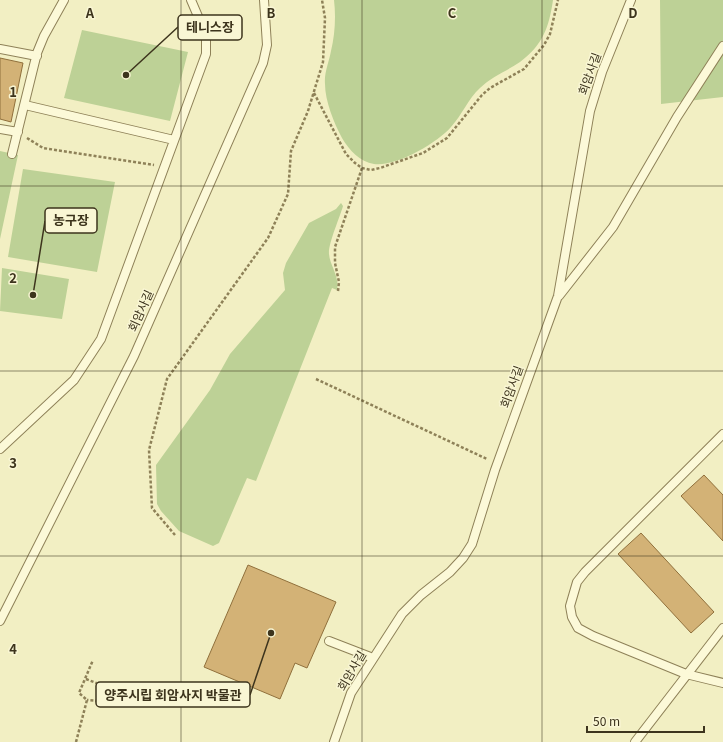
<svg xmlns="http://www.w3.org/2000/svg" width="723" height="742" font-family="Georgia,'Noto Sans KR',serif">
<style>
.green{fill:#bdd196}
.building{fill:#d3b276;stroke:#90703c}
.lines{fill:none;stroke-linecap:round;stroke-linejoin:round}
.service-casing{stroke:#8e8158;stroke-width:10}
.path{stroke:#8e8158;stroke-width:2.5;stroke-dasharray:3 2;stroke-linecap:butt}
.service{stroke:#fcf9d8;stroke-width:8}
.grid{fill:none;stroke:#3d341d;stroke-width:1;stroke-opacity:0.55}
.labels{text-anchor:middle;stroke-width:3;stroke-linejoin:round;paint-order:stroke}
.street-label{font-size:12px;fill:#3d341d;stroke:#f9f6d4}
.grid-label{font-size:13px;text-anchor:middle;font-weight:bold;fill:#3d341d;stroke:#f9f6d4;stroke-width:3;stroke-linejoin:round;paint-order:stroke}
.leader{fill:none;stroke:#3d341d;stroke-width:1.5}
.callout-dot{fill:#3d341d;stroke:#f9f6d4;stroke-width:1.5}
.callout{fill:#f9f6d4;stroke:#3d341d;stroke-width:1.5}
.callout-label{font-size:13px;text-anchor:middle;font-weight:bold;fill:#3d341d}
</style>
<rect width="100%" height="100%" fill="#f2efc3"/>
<path class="green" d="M 334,0 L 553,0 C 549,27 543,45 520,62 C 507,71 492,76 480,88 C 468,99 462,115 451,127 C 437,143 396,167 374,164 C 360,162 349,150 342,138 C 334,123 325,101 325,84 C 324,73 329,62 331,51 C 335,35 336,16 334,0 Z
M 660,0 L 723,0 L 723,97 L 661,104 Z
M 82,30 L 188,52 L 170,121 L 64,98 Z
M 0,151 L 18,155 L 0,239 Z
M 23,169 L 115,182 L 97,272 L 8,257 Z
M 341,203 L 343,206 C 340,217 328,244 329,254 C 330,266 340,277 337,290 L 332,288 L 256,481 L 247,478 L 219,543 L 213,546 L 179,531 L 161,511 L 157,504 L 156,465 L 210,390 L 230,354 L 285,290 L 283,273 L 286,263 L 309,223 L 336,209 Z
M 2,268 L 69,279 L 62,319 L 0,311 Z"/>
<path class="building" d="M 0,58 L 23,63 L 11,122 L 0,119 Z
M 704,475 L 723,495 L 723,541 L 681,496 Z
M 641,533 L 714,612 L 691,633 L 618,554 Z
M 248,565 L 336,602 L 307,668 L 295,663 L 280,699 L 204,667 Z"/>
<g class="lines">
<defs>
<path id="service" d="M 0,49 L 37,56
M 25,105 L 174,140
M 0,129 L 18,132
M 12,154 L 37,53 L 44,36 L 64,0
M 559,296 L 613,227 L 677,117 L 723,46
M 723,434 L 585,572 L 577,582 L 570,606 L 572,617 L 578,628 L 593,636 L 686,674 L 723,683
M 0,449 L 74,380 L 101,339 L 206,54 L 206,35 L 191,0
M 0,621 L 134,356 L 263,63 L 267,45 L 264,0
M 329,641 L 373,658
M 334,742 L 351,693 L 402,614 L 421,595 L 450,572 L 463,558 L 472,544 L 495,470 L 558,296 L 590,111 L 602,72 L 631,0
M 635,742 L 723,628"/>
</defs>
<use href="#service" class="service-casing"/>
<path class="path" d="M 314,93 L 346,154 L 355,163 L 362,168 L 371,170 L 380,168 L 423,153 L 447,138 L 482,95 L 490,88 L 524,69 L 544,45 L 550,34 L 558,0
M 27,138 L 43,148 L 154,165
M 338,291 L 339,282 L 335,263 L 335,247 L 362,168
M 316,379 L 487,459
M 175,535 L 152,508 L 149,450 L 167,379 L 268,238 L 288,194 L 291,151 L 308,111 L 323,62 L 325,18 L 322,0
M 86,679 L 125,694 L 122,703 L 87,700
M 76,742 L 87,700 L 79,693 L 93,660"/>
<use href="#service" class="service"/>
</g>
<path class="grid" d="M 181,0 L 181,742M 362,0 L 362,742M 542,0 L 542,742M 0,186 L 723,186M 0,371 L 723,371M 0,556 L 723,556"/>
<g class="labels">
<g class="street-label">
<text transform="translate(590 74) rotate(-70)" y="4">회암사길</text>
<text transform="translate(141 311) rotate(-66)" y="4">회암사길</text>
<text transform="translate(512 387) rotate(-70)" y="4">회암사길</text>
<text transform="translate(352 671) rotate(-60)" y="4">회암사길</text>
</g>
</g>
<g class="grid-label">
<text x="90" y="18">A</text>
<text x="271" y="18">B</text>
<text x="452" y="18">C</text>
<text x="633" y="18">D</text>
<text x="13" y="97">1</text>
<text x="13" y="283">2</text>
<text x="13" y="468">3</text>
<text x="13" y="654">4</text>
</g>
<path class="leader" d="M126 75L178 27M33 295L45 221M271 633L250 695"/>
<g class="callout-dot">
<circle cx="126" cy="75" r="4"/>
<circle cx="33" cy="295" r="4"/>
<circle cx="271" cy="633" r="4"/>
</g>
<g class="callout">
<rect x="178" y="15" width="64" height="25" rx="4"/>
<rect x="45" y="208" width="52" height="25" rx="4"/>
<rect x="96" y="682" width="154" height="25" rx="4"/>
</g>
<g class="callout-label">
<text x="210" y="32">테니스장</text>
<text x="71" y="225">농구장</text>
<text x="173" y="700">양주시립 회암사지 박물관</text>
</g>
<path d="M587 726v6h117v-6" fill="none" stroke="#3d341d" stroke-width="2"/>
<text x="593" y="726" font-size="12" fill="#3d341d" stroke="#f9f6d4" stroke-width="3" paint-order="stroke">50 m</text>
</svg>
